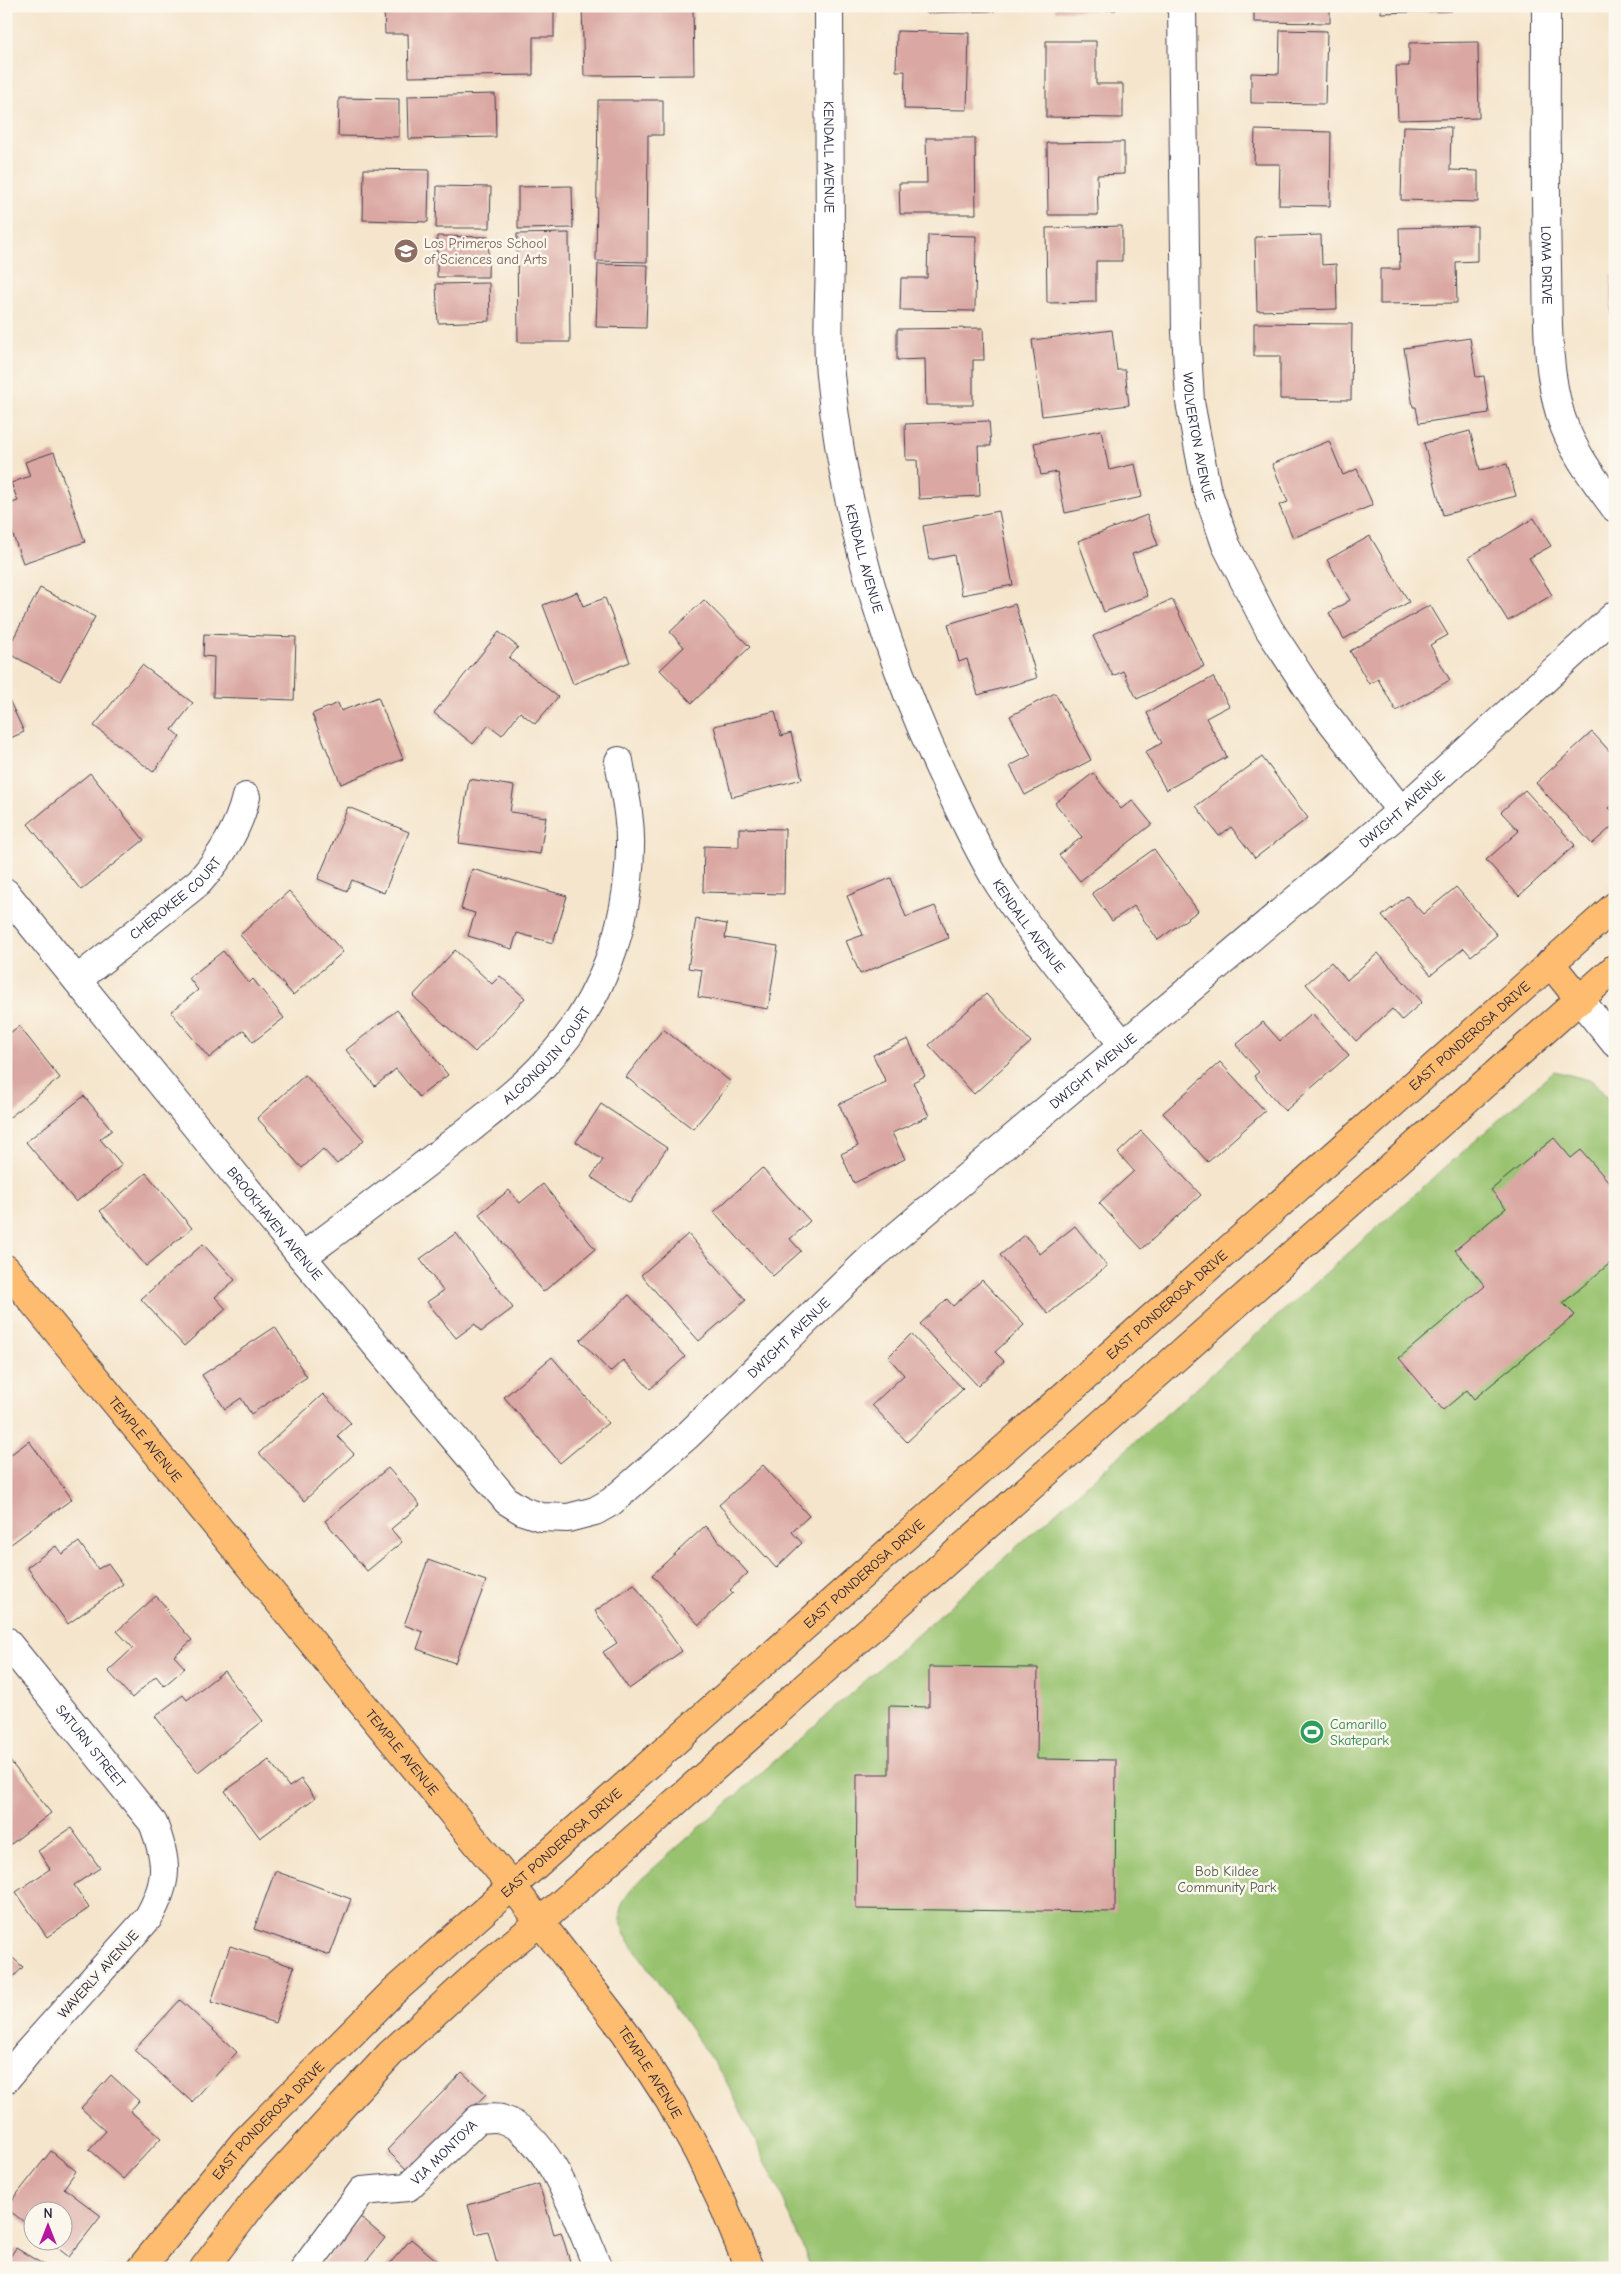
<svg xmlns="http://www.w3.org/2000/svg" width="1621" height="2274" font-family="'Comic Neue',sans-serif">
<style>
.green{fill:#98c26e;stroke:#5d7254}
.building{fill:#daa7a2}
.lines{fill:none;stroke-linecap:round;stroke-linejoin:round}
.minor-casing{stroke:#423f51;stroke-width:30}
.major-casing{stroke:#423f51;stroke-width:30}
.minor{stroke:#fff;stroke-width:28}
.major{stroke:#fdbc70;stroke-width:28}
.labels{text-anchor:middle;stroke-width:5;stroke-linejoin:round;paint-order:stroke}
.street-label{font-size:14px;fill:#22223b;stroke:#fbf7ec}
.education-label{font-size:14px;fill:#785e54;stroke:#fbf7ec;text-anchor:start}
.leisure-label{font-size:14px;fill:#27864d;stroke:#fbf7ec;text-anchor:start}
.park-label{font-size:14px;fill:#4b5a4d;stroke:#fbf7ec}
</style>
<rect width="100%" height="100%" fill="#fbf7ec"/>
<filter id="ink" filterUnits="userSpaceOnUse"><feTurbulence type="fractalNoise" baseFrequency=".02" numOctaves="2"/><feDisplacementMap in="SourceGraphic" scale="10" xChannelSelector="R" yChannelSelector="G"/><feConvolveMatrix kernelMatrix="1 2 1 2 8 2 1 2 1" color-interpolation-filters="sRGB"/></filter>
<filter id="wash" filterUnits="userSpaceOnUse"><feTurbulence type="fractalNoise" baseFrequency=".0096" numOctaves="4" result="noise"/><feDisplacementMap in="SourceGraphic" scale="20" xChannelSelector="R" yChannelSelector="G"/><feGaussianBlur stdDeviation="1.12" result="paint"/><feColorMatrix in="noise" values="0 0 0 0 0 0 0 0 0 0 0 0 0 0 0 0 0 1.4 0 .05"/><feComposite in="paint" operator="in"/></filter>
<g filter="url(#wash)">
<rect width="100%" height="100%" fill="#f5e5cc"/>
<path class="green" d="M 1554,1071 L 1593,1081 L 1615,1107 L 1615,2268 L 811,2268 L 779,2189 L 725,2079 L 625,1935 C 616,1908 620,1903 638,1882 Z"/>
<g id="blocks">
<path class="building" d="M 384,6 L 554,6 L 554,37 L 533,37 L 533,75 L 409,77 L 408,34 L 385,34 Z
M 582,6 L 693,6 L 694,75 L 584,76 Z
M 926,6 L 995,6 L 995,11 L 926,13 Z
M 1055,6 L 1116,6 L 1116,10 L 1055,11 Z
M 1254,6 L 1330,6 L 1330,23 L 1254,22 Z
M 1381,6 L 1451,6 L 1452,11 L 1381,13 Z
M 1280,30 L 1327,31 L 1325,104 L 1251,103 L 1251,73 L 1279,74 Z
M 897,31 L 969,33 L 967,110 L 904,109 L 905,71 L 896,71 Z
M 1046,41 L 1096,41 L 1096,84 L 1123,84 L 1123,118 L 1046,117 Z
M 1478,42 L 1479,118 L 1398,120 L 1396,66 L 1409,66 L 1409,43 Z
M 495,94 L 496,137 L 409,139 L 408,96 Z
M 339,98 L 399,99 L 399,137 L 338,136 Z
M 598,100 L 663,100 L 663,135 L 648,135 L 647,262 L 596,261 Z
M 1403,126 L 1451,127 L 1450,170 L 1478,171 L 1478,202 L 1401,200 Z
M 1255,130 L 1331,132 L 1330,206 L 1279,205 L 1280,164 L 1254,164 Z
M 926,138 L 975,138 L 976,214 L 900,214 L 899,183 L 927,183 Z
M 1124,142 L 1124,174 L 1097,175 L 1098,215 L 1048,215 L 1047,143 Z
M 364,169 L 429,170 L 428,222 L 363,220 Z
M 437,186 L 491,187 L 490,228 L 436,228 Z
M 572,186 L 573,228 L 518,229 L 518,187 Z
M 1122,226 L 1122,261 L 1096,261 L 1096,302 L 1047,303 L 1046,228 Z
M 1477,226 L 1477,261 L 1456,262 L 1457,303 L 1380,304 L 1380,269 L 1400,269 L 1399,228 Z
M 569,233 L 570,342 L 518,342 L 517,234 Z
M 928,235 L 976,236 L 975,311 L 900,310 L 901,278 L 927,278 Z
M 1321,235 L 1322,265 L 1336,264 L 1337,309 L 1257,311 L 1255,237 Z
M 437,236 L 489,237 L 488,277 L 437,277 Z
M 598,264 L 648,265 L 646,328 L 596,327 Z
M 1611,275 L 1615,275 L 1615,313 L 1611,313 Z
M 489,283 L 490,321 L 438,323 L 436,284 Z
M 1254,323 L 1352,324 L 1351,400 L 1280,399 L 1280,356 L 1254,356 Z
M 983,328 L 984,360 L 973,360 L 973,405 L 926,405 L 925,359 L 897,360 L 897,329 Z
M 1112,330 L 1117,370 L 1125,370 L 1129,405 L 1042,416 L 1032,340 Z
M 1470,338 L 1476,377 L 1484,376 L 1489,413 L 1419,423 L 1416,407 L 1413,407 L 1404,348 Z
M 989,421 L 991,446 L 978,446 L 980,496 L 919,499 L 917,460 L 906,460 L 905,424 Z
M 1101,430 L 1109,470 L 1135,464 L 1142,497 L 1065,513 L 1057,472 L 1041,475 L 1034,443 Z
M 1470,431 L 1480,470 L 1507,464 L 1516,496 L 1443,515 L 1424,443 Z
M 1329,441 L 1343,475 L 1357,469 L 1373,505 L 1293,538 L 1279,505 L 1288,502 L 1272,464 Z
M 54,452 L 85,542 L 23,563 L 6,516 L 6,505 L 18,501 L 11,483 L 30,476 L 25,462 Z
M 999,511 L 1013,585 L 962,595 L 954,555 L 929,560 L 923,526 Z
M 1147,515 L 1158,545 L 1132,554 L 1147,596 L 1104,612 L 1078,541 Z
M 1534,518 L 1551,546 L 1529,558 L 1552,595 L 1508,621 L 1469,557 Z
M 1370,536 L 1409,602 L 1344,639 L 1329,613 L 1350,600 L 1327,560 Z
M 40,588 L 95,617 L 60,681 L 6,652 Z
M 577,592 L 583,606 L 605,598 L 630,662 L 573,684 L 543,605 Z
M 1172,599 L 1204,666 L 1137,699 L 1123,671 L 1113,676 L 1093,636 Z
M 704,600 L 750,647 L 692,703 L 660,670 L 684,647 L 670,632 Z
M 1015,604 L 1037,678 L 978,695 L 967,659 L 959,662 L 948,624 Z
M 1430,605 L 1448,635 L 1430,645 L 1450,680 L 1396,711 L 1378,679 L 1369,684 L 1350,651 Z
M 499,632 L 518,647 L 509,658 L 558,697 L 535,724 L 520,712 L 502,735 L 489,725 L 473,744 L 434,713 Z
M 204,634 L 296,637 L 294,700 L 213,697 L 214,657 L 203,656 Z
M 142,665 L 193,703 L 172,730 L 180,737 L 153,772 L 94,726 Z
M 1213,677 L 1229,706 L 1206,718 L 1227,757 L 1166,790 L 1145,752 L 1162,743 L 1147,713 Z
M 6,693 L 24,732 L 6,740 Z
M 1055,693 L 1091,760 L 1025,795 L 1010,766 L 1031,755 L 1010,716 Z
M 378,697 L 403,759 L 341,784 L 312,714 L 338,703 L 341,711 Z
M 775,711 L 781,736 L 791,733 L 802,779 L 732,797 L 714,726 Z
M 1592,732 L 1615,757 L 1615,803 L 1609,808 L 1615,814 L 1615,824 L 1592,844 L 1536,783 Z
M 1262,757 L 1308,818 L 1255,858 L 1231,827 L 1219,836 L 1196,806 Z
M 90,773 L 144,840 L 81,890 L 28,824 Z
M 1093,773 L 1121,809 L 1132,800 L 1152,824 L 1080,881 L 1059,855 L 1082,837 L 1055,803 Z
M 469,779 L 514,786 L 510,812 L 546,817 L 540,854 L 459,843 Z
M 1525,790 L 1575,845 L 1519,896 L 1486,860 L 1519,831 L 1501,812 Z
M 348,807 L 409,832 L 384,893 L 352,880 L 347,891 L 318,879 Z
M 739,828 L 785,829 L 784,894 L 703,892 L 704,846 L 739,847 Z
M 1154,849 L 1198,911 L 1158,940 L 1134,906 L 1112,921 L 1092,893 Z
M 472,869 L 567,896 L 553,943 L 517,933 L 512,949 L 468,936 L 475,913 L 461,909 Z
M 891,878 L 906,917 L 935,906 L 949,938 L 860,974 L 846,941 L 863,935 L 847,896 Z
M 1456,887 L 1497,935 L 1471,956 L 1464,948 L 1431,975 L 1382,916 L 1407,896 L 1423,914 Z
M 289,891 L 343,952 L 293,995 L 240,935 Z
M 696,919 L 727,924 L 725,938 L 778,946 L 768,1009 L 698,997 L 702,970 L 688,968 Z
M 455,950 L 492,984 L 500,976 L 525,998 L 475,1052 L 413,996 Z
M 223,951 L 249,983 L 253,979 L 284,1018 L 253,1042 L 244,1030 L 209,1058 L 171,1012 L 198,990 L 189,978 Z
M 1378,953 L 1422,1002 L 1402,1020 L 1392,1009 L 1356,1041 L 1306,984 L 1331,962 L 1347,980 Z
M 986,994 L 1031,1042 L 974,1094 L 929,1045 Z
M 397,1010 L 448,1075 L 419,1097 L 396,1069 L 375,1086 L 346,1050 Z
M 1312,1013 L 1349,1055 L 1285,1111 L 1254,1076 L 1259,1072 L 1236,1045 L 1263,1022 L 1280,1041 Z
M 19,1026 L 60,1078 L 6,1120 L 6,1036 Z
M 663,1029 L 731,1082 L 693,1129 L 626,1077 Z
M 908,1039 L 925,1076 L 913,1082 L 929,1116 L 892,1133 L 905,1159 L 854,1183 L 841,1154 L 858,1146 L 839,1104 L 886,1082 L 873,1055 Z
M 1220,1062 L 1265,1111 L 1208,1162 L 1163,1113 Z
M 305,1075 L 364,1140 L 337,1164 L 323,1149 L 302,1168 L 257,1118 Z
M 84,1096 L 112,1130 L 100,1139 L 122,1165 L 76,1202 L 26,1142 Z
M 601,1104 L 667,1148 L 630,1203 L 591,1177 L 603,1160 L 576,1142 Z
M 1141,1131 L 1201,1195 L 1142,1249 L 1099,1203 L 1134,1171 L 1118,1153 Z
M 1554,1138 L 1571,1158 L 1581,1150 L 1615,1189 L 1615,1259 L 1563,1303 L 1575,1315 L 1474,1399 L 1467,1390 L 1443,1410 L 1399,1358 L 1485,1286 L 1455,1250 L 1506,1208 L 1491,1190 Z
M 762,1168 L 810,1221 L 790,1239 L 801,1251 L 773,1276 L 714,1212 Z
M 146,1173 L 192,1228 L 146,1266 L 100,1211 Z
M 543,1184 L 595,1249 L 543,1292 L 479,1214 L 509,1190 L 520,1203 Z
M 1075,1226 L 1107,1266 L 1048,1314 L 1000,1255 L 1025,1235 L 1040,1254 Z
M 456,1233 L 513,1308 L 481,1332 L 475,1324 L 456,1338 L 427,1302 L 443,1291 L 420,1259 Z
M 688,1234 L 746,1300 L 699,1341 L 641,1275 Z
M 203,1244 L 235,1280 L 215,1297 L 226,1309 L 184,1346 L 141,1299 Z
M 982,1280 L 1024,1325 L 995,1352 L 1004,1361 L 978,1386 L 920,1324 L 947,1299 L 953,1306 Z
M 629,1295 L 685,1357 L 650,1389 L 623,1360 L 610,1372 L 580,1340 Z
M 275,1327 L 307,1377 L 251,1414 L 241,1398 L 225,1409 L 202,1375 Z
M 911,1334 L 963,1389 L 907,1442 L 872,1405 L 904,1375 L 888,1357 Z
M 552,1357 L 608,1423 L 560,1463 L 504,1397 Z
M 323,1394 L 351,1423 L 337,1436 L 354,1454 L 304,1501 L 259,1453 Z
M 29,1441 L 72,1499 L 7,1547 L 6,1458 Z
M 763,1465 L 809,1516 L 792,1532 L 802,1543 L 776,1568 L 719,1505 Z
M 388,1468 L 420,1505 L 391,1529 L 402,1542 L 367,1571 L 325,1521 Z
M 705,1526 L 748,1573 L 730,1590 L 733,1593 L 699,1625 L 652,1575 Z
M 79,1542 L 98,1569 L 108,1563 L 123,1584 L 68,1624 L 27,1567 L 56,1546 L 62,1554 Z
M 428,1560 L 486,1581 L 455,1663 L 417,1649 L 423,1632 L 404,1625 Z
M 634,1584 L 682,1651 L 629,1689 L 603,1652 L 617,1643 L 595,1611 Z
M 156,1596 L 168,1609 L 166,1611 L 192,1640 L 174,1656 L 185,1668 L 164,1686 L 156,1676 L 132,1698 L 108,1671 L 133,1648 L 117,1631 Z
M 929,1667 L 1038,1668 L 1037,1759 L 1116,1760 L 1115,1912 L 856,1909 L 857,1774 L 889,1774 L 889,1706 L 929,1707 Z
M 224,1671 L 263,1721 L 198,1772 L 155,1716 L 183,1695 L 187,1700 Z
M 6,1756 L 51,1813 L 6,1848 Z
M 269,1760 L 289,1787 L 301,1779 L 315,1798 L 260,1838 L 225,1791 Z
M 71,1828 L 100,1868 L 74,1885 L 89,1908 L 47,1937 L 16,1892 L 50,1869 L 38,1851 Z
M 275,1871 L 351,1899 L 330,1955 L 254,1929 Z
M 230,1946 L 294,1967 L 275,2023 L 211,2002 Z
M 6,1952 L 23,1967 L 6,1985 Z
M 180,2000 L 237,2052 L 192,2102 L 134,2050 Z
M 462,2072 L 486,2094 L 410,2173 L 387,2150 Z
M 111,2075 L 139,2101 L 130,2111 L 161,2138 L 123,2179 L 89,2149 L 106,2131 L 81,2108 Z
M 51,2151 L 76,2171 L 64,2188 L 101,2216 L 69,2257 L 50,2242 L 62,2242 L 62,2212 L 32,2212 L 32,2228 L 6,2208 Z
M 539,2184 L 554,2234 L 561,2232 L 572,2268 L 498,2268 L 488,2231 L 476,2234 L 468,2205 Z
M 360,2217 L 385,2238 L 361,2268 L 319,2268 Z
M 411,2239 L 446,2268 L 386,2268 Z
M 16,2248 L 49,2268 L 6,2268 L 6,2263 Z"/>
</g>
</g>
<g filter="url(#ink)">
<use href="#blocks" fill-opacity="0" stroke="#423f51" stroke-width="1"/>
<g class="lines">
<defs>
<g id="minor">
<path id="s1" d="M 829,6 C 829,88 829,170 830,252 C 830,293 826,335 830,375 C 844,517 885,654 946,782 C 963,817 979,853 1000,886 C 1037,942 1081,994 1124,1045"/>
<path id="s2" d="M 1182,6 L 1186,331 L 1190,402 L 1206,487 L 1226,545 L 1269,629 L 1321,708 L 1401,811"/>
<path id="s3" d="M 1546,6 C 1546,93 1545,180 1547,267 C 1548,317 1546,369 1561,417 C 1572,451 1594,479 1615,508"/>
<path id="s4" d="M 6,893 L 302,1257 L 507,1501 L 523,1511 L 541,1517 L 568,1518 L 595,1511 L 611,1502 L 687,1436 L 872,1257 L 1401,811 L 1615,615"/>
<path id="s5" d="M 77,980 L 199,882 C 222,856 238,830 246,797"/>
<path d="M 1580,1000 L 1615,1043"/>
<path id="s6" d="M 302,1257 C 357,1216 411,1176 465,1133 C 493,1110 523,1088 547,1061 C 601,1004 629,925 630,847 C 631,818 624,790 619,761"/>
<path id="s7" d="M 6,1641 L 153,1823 C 168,1862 169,1881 148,1918 L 27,2053 L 6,2079"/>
<path id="s8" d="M 305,2268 L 362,2191 L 408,2187 L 478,2119 C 485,2119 495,2117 501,2119 C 551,2134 579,2224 598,2268"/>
</g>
<g id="major">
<path d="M 1550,963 L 1580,1000"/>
<path id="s9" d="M 6,1269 L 512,1886 L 625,2032 L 669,2100 L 699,2154 L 725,2209 L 749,2268"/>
<path id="s10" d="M 141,2268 L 244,2142 L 393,1992 L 1615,906"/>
<path d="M 204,2268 L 255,2201 L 390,2054 L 491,1961 L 540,1922 L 582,1885 L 1615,968"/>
</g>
</defs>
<use href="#minor" class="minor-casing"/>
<use href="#major" class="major-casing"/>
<use href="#minor" class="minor"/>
<use href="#major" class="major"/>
</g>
</g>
<defs>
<symbol id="school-disc" viewBox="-11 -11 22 22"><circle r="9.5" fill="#8d6e63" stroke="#fbf7ec"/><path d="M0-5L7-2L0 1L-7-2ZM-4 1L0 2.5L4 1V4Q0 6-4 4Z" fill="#fff"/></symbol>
<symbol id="stadium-disc" viewBox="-11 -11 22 22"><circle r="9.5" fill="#2e9e5b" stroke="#fbf7ec"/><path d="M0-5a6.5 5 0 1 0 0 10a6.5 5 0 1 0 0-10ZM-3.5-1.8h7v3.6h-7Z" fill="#fff"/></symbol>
</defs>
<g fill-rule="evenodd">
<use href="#school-disc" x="392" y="237" width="28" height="28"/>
<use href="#stadium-disc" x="1298" y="1718" width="28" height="28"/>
</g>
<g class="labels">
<g class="street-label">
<text dy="5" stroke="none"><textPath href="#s1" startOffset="151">KENDALL AVENUE</textPath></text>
<text dy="5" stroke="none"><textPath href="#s3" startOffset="259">LOMA DRIVE</textPath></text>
<text dy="5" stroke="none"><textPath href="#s2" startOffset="432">WOLVERTON AVENUE</textPath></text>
<text dy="5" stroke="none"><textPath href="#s1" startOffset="556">KENDALL AVENUE</textPath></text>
<text dy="5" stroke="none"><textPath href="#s4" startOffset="1951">DWIGHT AVENUE</textPath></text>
<text dy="5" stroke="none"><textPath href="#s5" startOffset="128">CHEROKEE COURT</textPath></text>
<text dy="5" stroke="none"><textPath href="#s1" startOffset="961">KENDALL AVENUE</textPath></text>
<text dy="5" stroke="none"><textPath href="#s10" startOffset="1814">EAST PONDEROSA DRIVE</textPath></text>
<text dy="5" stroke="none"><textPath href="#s6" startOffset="318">ALGONQUIN COURT</textPath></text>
<text dy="5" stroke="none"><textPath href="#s4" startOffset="1546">DWIGHT AVENUE</textPath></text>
<text dy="5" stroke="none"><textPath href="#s4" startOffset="426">BROOKHAVEN AVENUE</textPath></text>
<text dy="5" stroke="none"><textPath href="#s10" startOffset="1409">EAST PONDEROSA DRIVE</textPath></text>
<text dy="5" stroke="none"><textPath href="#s4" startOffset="1141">DWIGHT AVENUE</textPath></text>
<text dy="5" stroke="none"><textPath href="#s9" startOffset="220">TEMPLE AVENUE</textPath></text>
<text dy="5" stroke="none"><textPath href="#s10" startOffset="1004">EAST PONDEROSA DRIVE</textPath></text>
<text dy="5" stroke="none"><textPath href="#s7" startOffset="135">SATURN STREET</textPath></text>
<text dy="5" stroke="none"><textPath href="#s9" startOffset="625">TEMPLE AVENUE</textPath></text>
<text dy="5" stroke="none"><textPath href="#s10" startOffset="599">EAST PONDEROSA DRIVE</textPath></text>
<text transform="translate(98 1974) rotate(-48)" y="5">WAVERLY AVENUE</text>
<text dy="5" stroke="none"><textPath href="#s9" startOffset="1030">TEMPLE AVENUE</textPath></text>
<text dy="5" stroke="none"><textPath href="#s10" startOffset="195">EAST PONDEROSA DRIVE</textPath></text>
<text dy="5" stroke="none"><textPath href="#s8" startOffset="192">VIA MONTOYA</textPath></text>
</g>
<g class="education-label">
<text x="424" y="248">Los Primeros School<tspan x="424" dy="16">of Sciences and Arts</tspan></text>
</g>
<g class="leisure-label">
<text x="1330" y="1729">Camarillo<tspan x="1330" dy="16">Skatepark</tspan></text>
</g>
<g class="park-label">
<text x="1227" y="1876">Bob Kildee<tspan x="1227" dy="16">Community Park</tspan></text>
</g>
</g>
<rect width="1621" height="2274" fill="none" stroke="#fbf7ec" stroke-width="25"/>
<g transform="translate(48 2226)"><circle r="24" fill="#fbf7ec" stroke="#a4a2a5"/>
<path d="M0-4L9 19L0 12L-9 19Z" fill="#b5179e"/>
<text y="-8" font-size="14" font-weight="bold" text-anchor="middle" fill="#22223b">N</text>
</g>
</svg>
